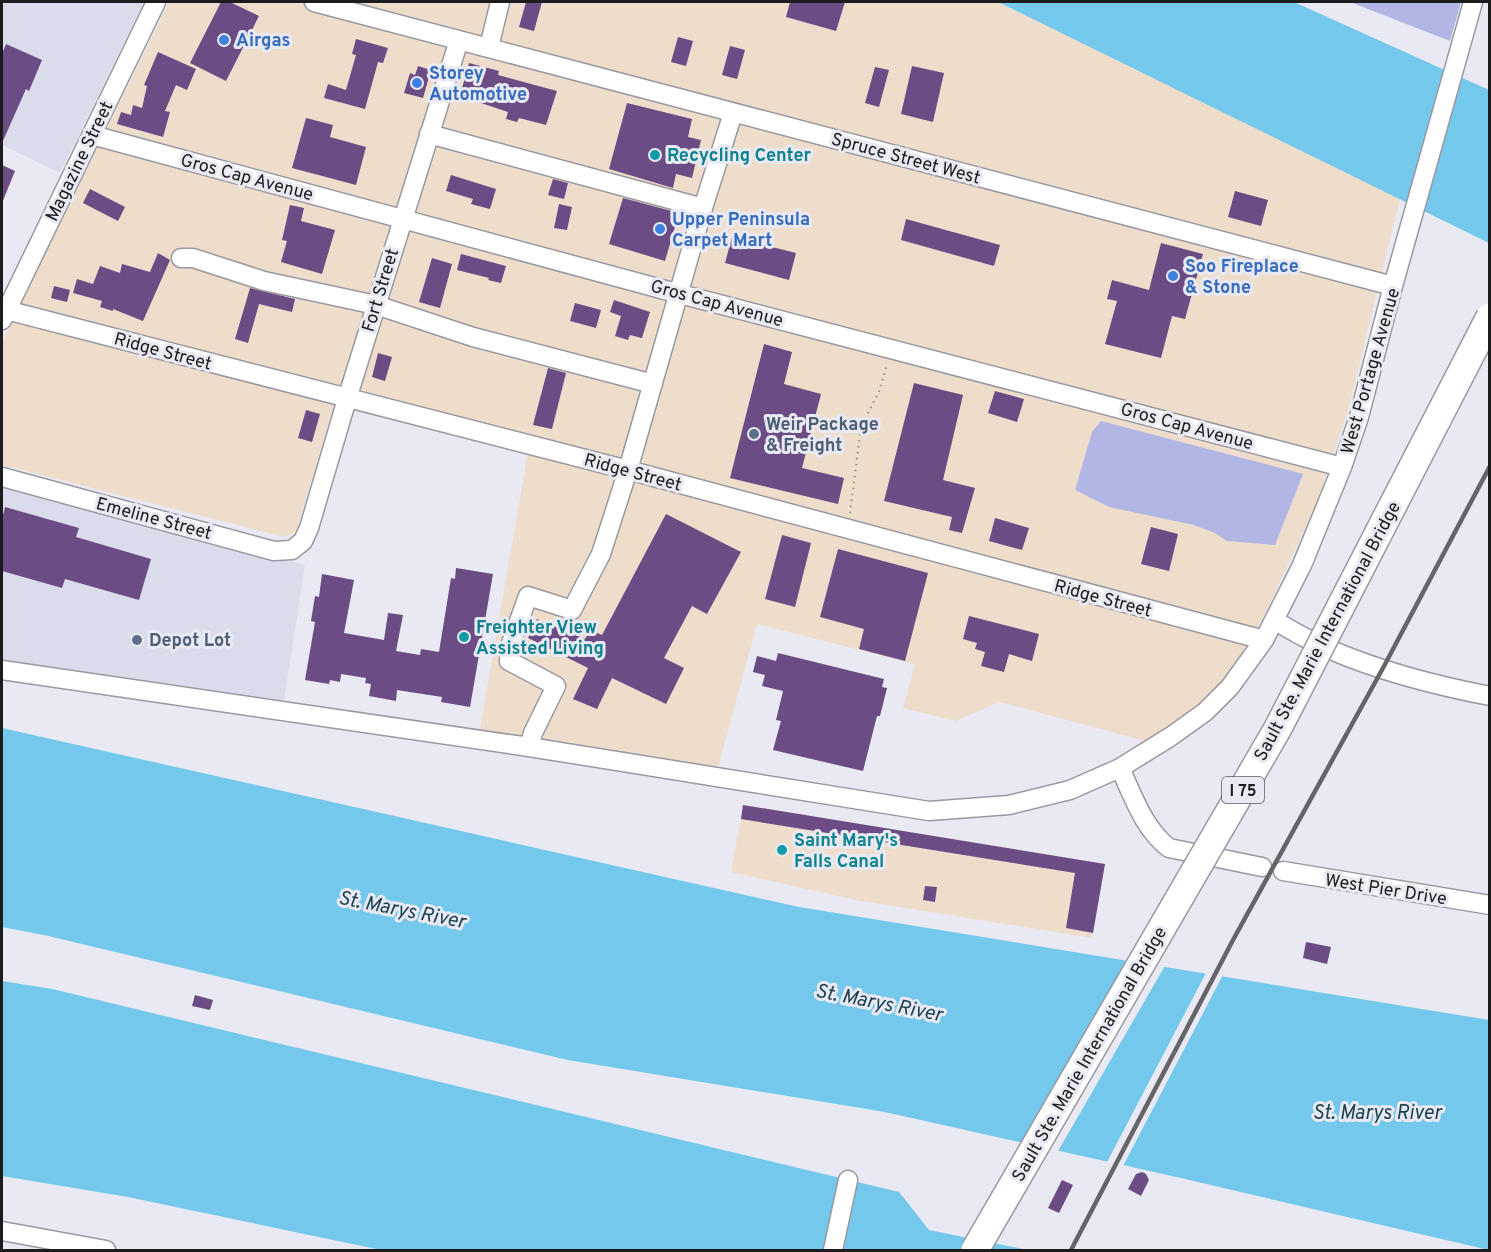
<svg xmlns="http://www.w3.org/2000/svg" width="1491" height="1252" font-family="Overpass,sans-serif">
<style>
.built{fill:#dadceb}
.industrial{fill:#efddcc}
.green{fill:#b1b6e5}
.water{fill:#73c8eb}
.pier{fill:#e8e9f2}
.building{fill:#6c4c85}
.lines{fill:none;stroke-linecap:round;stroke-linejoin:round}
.minor-casing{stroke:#9899a1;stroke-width:21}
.path{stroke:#8e8e95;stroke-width:2;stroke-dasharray:1.5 4.5;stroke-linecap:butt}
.minor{stroke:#fff;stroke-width:18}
.rail{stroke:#646469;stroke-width:4.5}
.highway-bridge-casing{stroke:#9899a1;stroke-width:30;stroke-linecap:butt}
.highway-bridge{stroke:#fff;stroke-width:27}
.shop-dot{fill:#3f7fe0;stroke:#e8e9f2;stroke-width:2}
.culture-dot{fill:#0f9aa8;stroke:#e8e9f2;stroke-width:2}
.service-dot{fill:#5c6f8a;stroke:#e8e9f2;stroke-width:2}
.labels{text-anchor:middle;stroke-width:6;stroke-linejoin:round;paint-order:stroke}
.shield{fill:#e8e9f2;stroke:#595a5e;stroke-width:1.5}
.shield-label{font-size:16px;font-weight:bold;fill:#1c1c1f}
.shop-label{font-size:18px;font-weight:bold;fill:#366cbe;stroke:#e8e9f2;text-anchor:start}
.culture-label{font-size:18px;font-weight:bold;fill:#0d838f;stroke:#e8e9f2;text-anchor:start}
.street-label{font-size:18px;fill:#1c1c1f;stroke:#e8e9f2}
.service-label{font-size:18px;font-weight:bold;fill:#4e5e75;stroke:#e8e9f2;text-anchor:start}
.water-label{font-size:20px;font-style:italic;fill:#1d4352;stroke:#e8e9f2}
</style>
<rect width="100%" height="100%" fill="#e8e9f2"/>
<path class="built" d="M 2,2 L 144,2 L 60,173 L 2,145 Z
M 2,484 L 305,565 L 284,701 L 2,661 Z"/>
<path class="industrial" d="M 169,2 L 998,2 L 1400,199 L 1348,411 L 1315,507 L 1264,616 L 1233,669 L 1187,715 L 1149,742 L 999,702 L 956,721 L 903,708 L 915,664 L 757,624 L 717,771 L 479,734 L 531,435 L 340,385 L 296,532 L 284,537 L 2,465 L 2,342 Z
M 743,805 L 1105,864 L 1092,938 L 856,900 L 731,872 Z"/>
<path class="green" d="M 1350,2 L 1461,2 L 1450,41 Z
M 1101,421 L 1303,474 L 1275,545 L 1227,541 L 1215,533 L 1194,525 L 1109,507 L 1075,490 L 1092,432 Z"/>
<path class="water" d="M 998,2 L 1294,2 L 1489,90 L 1489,243 Z
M 2,728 L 799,907 L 1489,1020 L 1489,1250 L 1172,1176 L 885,1112 L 568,1060 L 44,935 L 2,927 Z
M 2,981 L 52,989 L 899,1192 L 929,1230 L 1028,1250 L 381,1250 L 128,1197 L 2,1176 Z"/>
<path class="pier" d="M 1136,959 L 1166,964 L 1057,1153 L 1029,1147 Z
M 1207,971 L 1224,973 L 1122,1168 L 1106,1164 Z"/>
<path class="building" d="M 221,2 L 230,2 L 259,16 L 226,81 L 190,63 Z
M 526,2 L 542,2 L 534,31 L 519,27 Z
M 790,2 L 845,2 L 836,31 L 786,17 Z
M 678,37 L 693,41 L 686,66 L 671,62 Z
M 356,39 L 388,48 L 383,63 L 378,62 L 365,109 L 324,98 L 328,84 L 346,90 L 356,55 L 352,54 Z
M 6,44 L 42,60 L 29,91 L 26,89 L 2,143 L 2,54 Z
M 730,46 L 745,50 L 737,79 L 722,75 Z
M 158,52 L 196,69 L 187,90 L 176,85 L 165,111 L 170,112 L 163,137 L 117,124 L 121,112 L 131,115 L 133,105 L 142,108 L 147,86 L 144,85 Z
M 469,63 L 499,71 L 498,75 L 557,91 L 546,125 L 519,118 L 517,122 L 506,119 L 508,112 L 460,96 Z
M 418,66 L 431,70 L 423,98 L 404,93 L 410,73 L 415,75 Z
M 912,66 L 944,73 L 933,122 L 901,114 Z
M 875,67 L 889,70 L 879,107 L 865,103 Z
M 627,103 L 692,119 L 688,137 L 701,140 L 692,178 L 676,174 L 673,188 L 609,169 Z
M 306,118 L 333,125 L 330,137 L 366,147 L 356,185 L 292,168 Z
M 2,165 L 15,171 L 2,203 Z
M 451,175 L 496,189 L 490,209 L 471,204 L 473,199 L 446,191 Z
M 553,179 L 568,183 L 564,199 L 548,195 Z
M 90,189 L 125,207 L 118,221 L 83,203 Z
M 1235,191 L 1268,200 L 1261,226 L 1228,217 Z
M 623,198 L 679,213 L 665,261 L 609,244 Z
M 559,204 L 572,207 L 567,230 L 554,228 Z
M 290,205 L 304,208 L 301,221 L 335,230 L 322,274 L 281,262 L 287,241 L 282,240 Z
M 906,219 L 1000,245 L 994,266 L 901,240 Z
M 732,237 L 796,253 L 789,280 L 725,263 Z
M 1161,243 L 1203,254 L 1185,319 L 1172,316 L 1161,358 L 1105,344 L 1117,301 L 1107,299 L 1112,280 L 1149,290 Z
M 158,253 L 170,260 L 143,321 L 113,309 L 113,311 L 100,307 L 102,301 L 73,293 L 77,279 L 93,284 L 100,266 L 120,273 L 122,264 L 150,272 Z
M 461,254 L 506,266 L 501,283 L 488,280 L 489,278 L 457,270 Z
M 432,258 L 452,264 L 440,308 L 419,302 Z
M 54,286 L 70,290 L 67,302 L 51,298 Z
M 250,288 L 295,299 L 292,312 L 259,304 L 248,343 L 235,339 Z
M 614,300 L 650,312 L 642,338 L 630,335 L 628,340 L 615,336 L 621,316 L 610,312 Z
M 575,303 L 601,310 L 596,328 L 570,321 Z
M 764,344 L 792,352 L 784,384 L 821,394 L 802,468 L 844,478 L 838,504 L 730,478 Z
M 378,353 L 392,357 L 385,381 L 372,377 Z
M 548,368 L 566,373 L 552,429 L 533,425 Z
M 914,383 L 963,395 L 943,480 L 975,488 L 962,533 L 949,530 L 952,517 L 884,501 Z
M 995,391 L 1024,399 L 1017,422 L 988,413 Z
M 306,410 L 320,414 L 312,442 L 298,438 Z
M 5,507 L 79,528 L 76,537 L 151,559 L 139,600 L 65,579 L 62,588 L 2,571 L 2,520 Z
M 666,514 L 741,552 L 707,614 L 692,606 L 664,658 L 684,668 L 666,704 L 612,678 L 597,709 L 573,699 L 588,668 L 528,638 L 537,619 L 585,639 L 590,630 L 602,635 Z
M 995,518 L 1029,528 L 1022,550 L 989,541 Z
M 1151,527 L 1178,534 L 1169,571 L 1141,564 Z
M 782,535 L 811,543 L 795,607 L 765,599 Z
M 838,549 L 928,573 L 905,661 L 859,649 L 864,629 L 820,617 Z
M 456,568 L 493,574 L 470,707 L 441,702 L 442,697 L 397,690 L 396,701 L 369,696 L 371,684 L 365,683 L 366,678 L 341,674 L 340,682 L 330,680 L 329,684 L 305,680 L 315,622 L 311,621 L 315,596 L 319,597 L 322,574 L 354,580 L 344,633 L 384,640 L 388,613 L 403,615 L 396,651 L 420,655 L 421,649 L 439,652 L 451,578 L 455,579 Z
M 969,616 L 1039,634 L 1032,661 L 1009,654 L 1004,672 L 981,666 L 985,652 L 975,649 L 977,643 L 963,639 Z
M 778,653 L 884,679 L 882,687 L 887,688 L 880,716 L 877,716 L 863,771 L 773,750 L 781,721 L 776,720 L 783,691 L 762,686 L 765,675 L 753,672 L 757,656 L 776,661 Z
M 743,805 L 1105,864 L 1093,933 L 1066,928 L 1075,873 L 741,819 Z
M 925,886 L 937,887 L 935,902 L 923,900 Z
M 1306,942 L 1331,947 L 1327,964 L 1303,958 Z
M 195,995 L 213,1000 L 210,1010 L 192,1006 Z
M 1142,1172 L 1146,1174 L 1149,1180 L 1141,1196 L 1128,1189 L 1136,1174 Z
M 1062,1180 L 1073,1185 L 1059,1213 L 1048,1208 Z"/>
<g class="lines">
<defs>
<path id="minor" d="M 314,2 L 1393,286
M 489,47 L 500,2
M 429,134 L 703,208
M 92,135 L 665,290 L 1342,467
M 181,258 L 193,258 L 264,281 L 376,305 L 473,337 L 653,384
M 2,309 L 628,470 L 1264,640
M 2,320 L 156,2
M 2,477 L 274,551 L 292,550 L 303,541 L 309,528 L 347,399 L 459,40
M 1274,620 C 1292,631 1311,642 1331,650 C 1380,671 1438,686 1490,696
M 2,670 L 529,747 L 929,811 L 1009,805 L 1070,790 L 1120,768 L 1170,737 L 1205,712 L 1230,687 L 1264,640 L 1302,565 L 1342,467 L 1359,417 L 1393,286 L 1473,2
M 529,747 L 533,733 L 556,686 L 509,661 L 510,646 L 528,596 L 572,610 L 601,554 L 628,470 L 703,208 L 733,113
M 1120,768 C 1133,796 1144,829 1169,848 L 1262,867
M 1283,871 L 1490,905
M 2,1231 L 106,1250
M 833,1250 L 848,1180"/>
</defs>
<use href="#minor" class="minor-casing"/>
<path class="path" d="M 850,513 L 861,427 L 879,391 L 887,365"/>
<use href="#minor" class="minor"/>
<path class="rail" d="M 1071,1250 L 1233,940 L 1383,668 L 1490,466"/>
<defs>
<path id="highway-bridge" d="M 975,1250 L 1278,728 L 1490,317"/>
</defs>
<use href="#highway-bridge" class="highway-bridge-casing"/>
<use href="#highway-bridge" class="highway-bridge"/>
</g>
<g class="shop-dot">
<circle cx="224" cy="40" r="6"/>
<circle cx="417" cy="83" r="6"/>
<circle cx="660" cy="229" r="6"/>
<circle cx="1173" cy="276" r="6"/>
</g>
<g class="culture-dot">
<circle cx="655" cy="155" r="6"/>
<circle cx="464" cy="637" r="6"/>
<circle cx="782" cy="850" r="6"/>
</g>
<g class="service-dot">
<circle cx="754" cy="434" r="6"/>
<circle cx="137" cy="640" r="6"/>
</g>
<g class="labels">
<rect class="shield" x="1222" y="777" width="42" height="26" rx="4.5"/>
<g class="shield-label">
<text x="1243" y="796">I 75</text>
</g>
<g class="shop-label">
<text x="236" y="46">Airgas</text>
<text x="429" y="79">Storey<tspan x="429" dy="21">Automotive</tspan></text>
<text x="672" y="225">Upper Peninsula<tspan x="672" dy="21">Carpet Mart</tspan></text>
<text x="1185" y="272">Soo Fireplace<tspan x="1185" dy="21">&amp; Stone</tspan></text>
</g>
<g class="culture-label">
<text x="667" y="161">Recycling Center</text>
<text x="476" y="633">Freighter View<tspan x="476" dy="21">Assisted Living</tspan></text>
<text x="794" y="846">Saint Mary's<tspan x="794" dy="21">Falls Canal</tspan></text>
</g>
<g class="street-label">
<text transform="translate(906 158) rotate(15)" y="6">Spruce Street West</text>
<text transform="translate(79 161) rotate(-64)" y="6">Magazine Street</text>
<text transform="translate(247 177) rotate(15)" y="6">Gros Cap Avenue</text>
<text transform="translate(380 290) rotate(-73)" y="6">Fort Street</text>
<text transform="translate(717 303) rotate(15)" y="6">Gros Cap Avenue</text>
<text transform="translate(163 351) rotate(15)" y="6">Ridge Street</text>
<text transform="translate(1370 371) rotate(-74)" y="6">West Portage Avenue</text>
<text transform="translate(1187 426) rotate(15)" y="6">Gros Cap Avenue</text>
<text transform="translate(633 472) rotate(15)" y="6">Ridge Street</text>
<text transform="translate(154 518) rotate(15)" y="6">Emeline Street</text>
<text transform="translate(1103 598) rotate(15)" y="6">Ridge Street</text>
<text transform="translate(1327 631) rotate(-62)" y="6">Sault Ste. Marie International Bridge</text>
<text transform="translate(1386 889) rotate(9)" y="6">West Pier Drive</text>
<text transform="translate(1089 1054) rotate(-60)" y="6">Sault Ste. Marie International Bridge</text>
</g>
<g class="service-label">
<text x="766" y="430">Weir Package<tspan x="766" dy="21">&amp; Freight</tspan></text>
<text x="149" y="646">Depot Lot</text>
</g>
<g class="water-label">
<text transform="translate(402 909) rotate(11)" y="7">St. Marys River</text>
<text transform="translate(879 1002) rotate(11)" y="7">St. Marys River</text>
<text x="1377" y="1119">St. Marys River</text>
</g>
</g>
<rect width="1491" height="1252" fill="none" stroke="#1c1c1f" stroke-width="6"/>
</svg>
